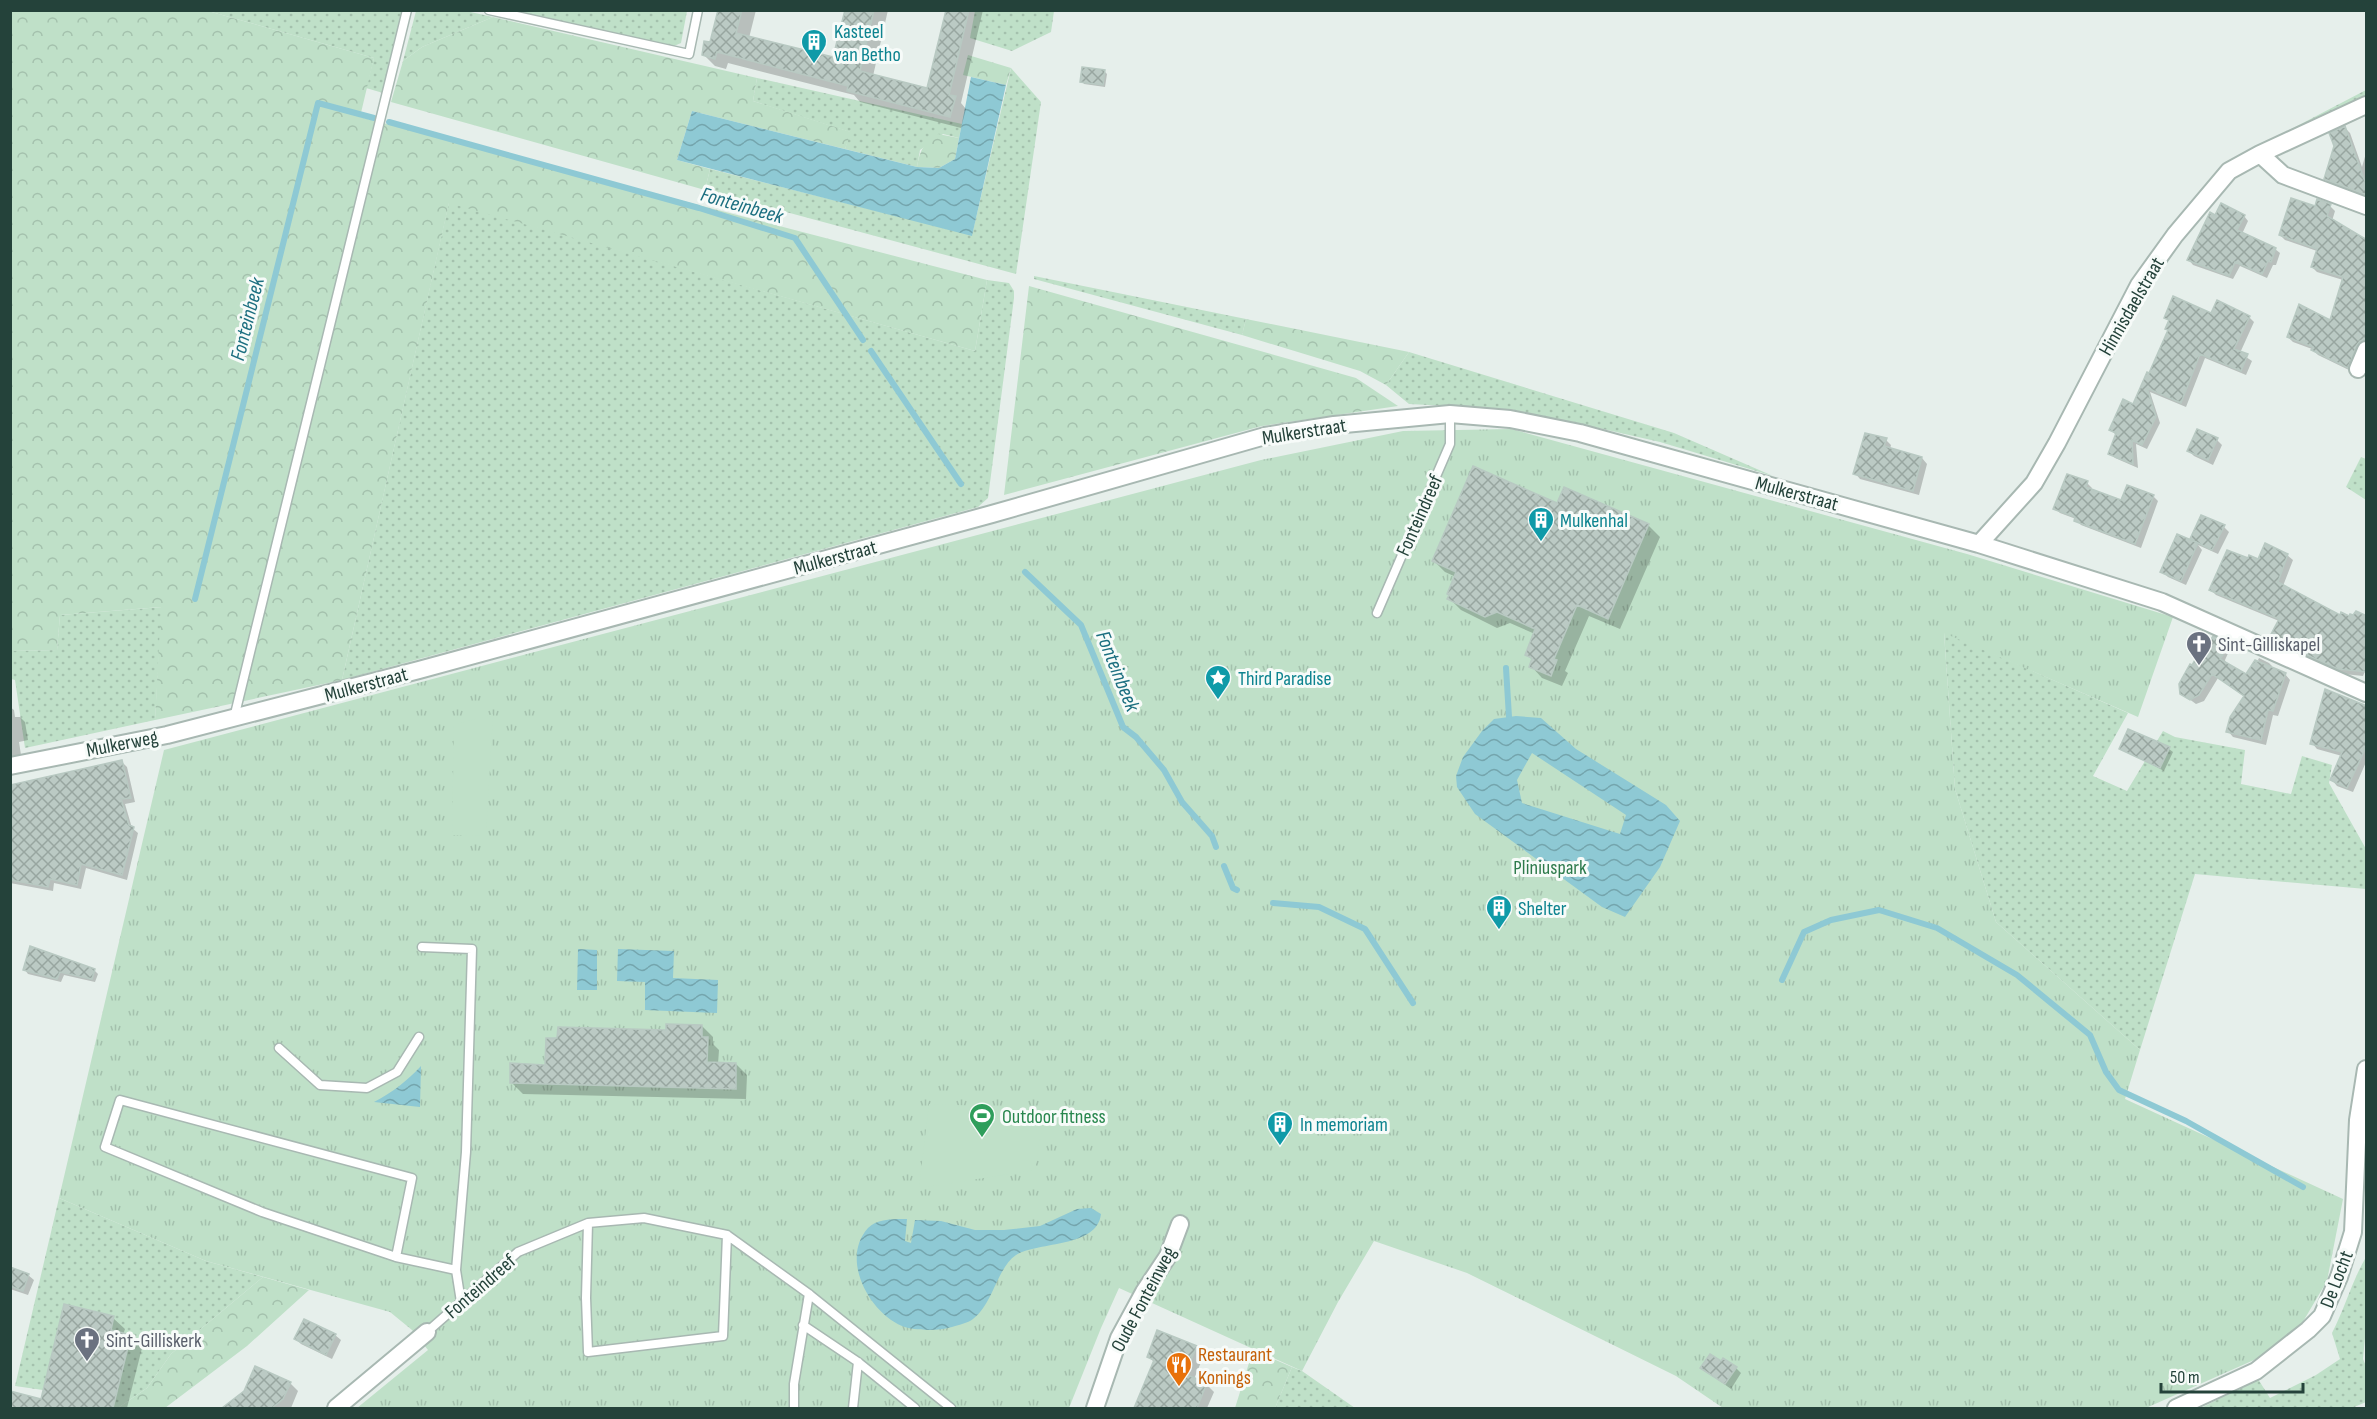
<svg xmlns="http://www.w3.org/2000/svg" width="2377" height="1419" font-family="'Sofia Sans Condensed',sans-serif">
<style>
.grass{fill:url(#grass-dots)}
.forest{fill:url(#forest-crowns)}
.park{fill:url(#park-tufts)}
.pitch{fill:#bfe0c8}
.water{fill:url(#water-waves);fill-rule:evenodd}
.shadow{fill:#0003}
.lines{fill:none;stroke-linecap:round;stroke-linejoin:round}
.stream{stroke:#8ec9d4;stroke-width:6}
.building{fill:url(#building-cross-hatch);stroke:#b8c9c2;stroke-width:1.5}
.lane-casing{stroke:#a8b8b2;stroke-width:11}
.street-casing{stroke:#a8b8b2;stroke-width:20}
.lane{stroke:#fff;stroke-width:8}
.street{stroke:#fff;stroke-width:16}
.labels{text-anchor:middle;stroke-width:6;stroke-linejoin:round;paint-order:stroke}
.culture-label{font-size:20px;fill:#0d838f;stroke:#f7fbf9;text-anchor:start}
.street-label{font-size:20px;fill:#24423a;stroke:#f7fbf9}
.worship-label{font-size:20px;fill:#5b616d;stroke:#f7fbf9;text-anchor:start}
.park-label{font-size:20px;fill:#2d7a4b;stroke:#f7fbf9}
.leisure-label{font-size:20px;fill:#27864d;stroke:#f7fbf9;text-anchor:start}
.food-label{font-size:20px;fill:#c56008;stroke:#f7fbf9;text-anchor:start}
.water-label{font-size:21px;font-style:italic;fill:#1c6f80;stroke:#f7fbf9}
</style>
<defs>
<pattern id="grass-dots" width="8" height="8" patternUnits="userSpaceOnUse" patternTransform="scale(1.5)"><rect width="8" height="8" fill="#bfe0c8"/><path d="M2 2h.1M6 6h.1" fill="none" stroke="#a4c1ad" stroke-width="1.8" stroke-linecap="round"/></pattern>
<pattern id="forest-crowns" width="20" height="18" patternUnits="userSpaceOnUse" patternTransform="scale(1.5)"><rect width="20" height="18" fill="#bfe0c8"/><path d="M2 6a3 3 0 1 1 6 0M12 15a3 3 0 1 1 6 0" fill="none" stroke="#a4c1ad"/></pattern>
<pattern id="park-tufts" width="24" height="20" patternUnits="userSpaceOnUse" patternTransform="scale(1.5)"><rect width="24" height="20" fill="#bfe0c8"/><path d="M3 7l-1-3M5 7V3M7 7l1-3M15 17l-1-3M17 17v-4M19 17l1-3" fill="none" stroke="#a4c1ad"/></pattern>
<pattern id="water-waves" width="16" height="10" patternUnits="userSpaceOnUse" patternTransform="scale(1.5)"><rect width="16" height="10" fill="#8ec9d4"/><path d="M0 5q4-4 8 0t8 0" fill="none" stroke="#74a5ad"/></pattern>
<pattern id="building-cross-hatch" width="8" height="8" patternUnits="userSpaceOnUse" patternTransform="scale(1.5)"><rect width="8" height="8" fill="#bbcac4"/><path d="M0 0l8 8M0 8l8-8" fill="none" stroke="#98a6a0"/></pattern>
</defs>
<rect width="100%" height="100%" fill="#e6efeb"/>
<path class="grass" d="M 208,11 L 403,11 L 383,93 L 366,88 L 374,58 Z
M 416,11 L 466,11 L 493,17 L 422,47 L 403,61 Z
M 515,11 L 687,11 L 681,43 L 674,46 Z
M 975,11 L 975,10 L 1054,11 L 1051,32 L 1012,51 L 970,38 Z
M 1011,68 L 1041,102 L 1016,274 L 705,190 L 710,169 L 972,235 Z
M 757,78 L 962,124 L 959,138 L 943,134 L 920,150 L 917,167 L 845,149 L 850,132 L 753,101 Z
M 2366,90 L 2366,99 L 2225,166 L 2222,165 Z
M 449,202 L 975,351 L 987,280 L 1009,283 L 1014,291 L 1014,298 L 988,498 L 978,507 L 342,680 Z
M 1034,276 L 1246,319 L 1242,335 L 1034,279 Z
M 1409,352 L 1674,433 L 1773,476 L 1660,442 L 1572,422 L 1487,408 L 1409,404 L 1386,385 Z
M 2361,457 L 2366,459 L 2366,500 L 2346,487 Z
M 162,607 L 155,720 L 25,748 L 15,680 L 11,679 L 10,651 L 57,650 L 60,615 Z
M 1944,632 L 2128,713 L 2093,776 L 2127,791 L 2163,731 L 2175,737 L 2245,750 L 2241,784 L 2291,794 L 2302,756 L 2332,765 L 2329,783 L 2366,849 L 2366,889 L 2195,874 L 2140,1050 L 1996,922 L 1955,789 Z
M 59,1198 L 206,1261 L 263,1277 L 171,1354 L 147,1388 L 118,1408 L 113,1408 L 131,1336 L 111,1330 L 114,1316 L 65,1304 L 43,1390 L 15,1386 Z
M 2366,1257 L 2366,1327 L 2363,1359 L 2366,1366 L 2366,1402 L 2352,1408 L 2201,1408 L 2258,1379 L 2270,1398 L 2316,1375 L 2340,1359 L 2332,1333 C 2345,1308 2352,1281 2366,1257 Z
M 1292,1367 L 1302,1371 L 1355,1408 L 1275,1408 Z"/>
<path class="forest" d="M 10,11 L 208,11 L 374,58 L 360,117 L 987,280 L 975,351 L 449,203 L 342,680 L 155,720 L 161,607 L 60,615 L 57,650 L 11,651 Z
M 493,17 L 757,78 L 753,101 L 851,132 L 845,149 L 692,111 L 677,160 L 710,169 L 705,190 L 391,102 L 403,61 L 422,47 Z
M 968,55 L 1011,68 L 1006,85 L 963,75 Z
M 938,134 L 959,138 L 955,159 L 939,168 L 917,167 C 920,151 923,143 938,134 Z
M 1029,286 L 1356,378 L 1398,406 L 1262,426 L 1004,495 Z
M 1246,319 L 1409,352 L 1386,385 L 1360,371 L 1242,335 Z
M 263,1277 L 309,1290 L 247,1346 L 165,1408 L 118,1408 L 147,1388 L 171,1354 Z
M 1253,1350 L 1292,1367 L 1275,1408 L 1235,1408 Z"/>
<path class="park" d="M 1511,429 L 1967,554 L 2173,617 L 2138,717 L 1944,633 L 1955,789 L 1996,922 L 2140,1050 L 2125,1099 L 2343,1199 L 2327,1281 L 2301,1325 L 2272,1352 L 2146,1408 L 1723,1408 L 1676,1376 L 1467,1273 L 1374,1241 L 1338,1302 L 1302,1371 L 1119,1288 L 1101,1328 L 1069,1408 L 357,1408 L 428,1350 L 412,1330 L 390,1312 L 206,1261 L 59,1198 L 164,750 L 1261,460 L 1403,431 Z"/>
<path class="pitch" d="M 493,714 L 486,836 L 452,835 L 454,725 Z
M 929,1104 L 1045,1109 L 1035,1170 L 919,1188 Z"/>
<path class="water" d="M 971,77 L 1006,85 L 972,236 L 677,160 L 692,111 L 917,167 L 939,168 L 955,159 Z
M 1516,716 L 1541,718 L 1576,749 L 1666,805 L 1680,821 L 1660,867 L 1625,917 L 1602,907 L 1475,814 L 1457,787 L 1456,776 L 1463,757 L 1482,731 L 1494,719 ZM 1532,753 L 1626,815 L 1620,834 L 1522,803 L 1517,780 Z
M 578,949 L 597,950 L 597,990 L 577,990 Z
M 618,949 L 674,951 L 673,978 L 718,980 L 717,1013 L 645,1010 L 645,982 L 617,981 Z
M 421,1066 L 420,1107 L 374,1102 C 393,1092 407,1081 421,1066 Z
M 1091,1208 L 1101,1214 C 1097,1248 1040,1241 1016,1255 C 997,1268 993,1304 973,1319 C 968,1323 958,1325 952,1327 C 939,1331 915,1331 902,1326 C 869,1312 840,1259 868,1228 C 878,1218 895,1219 907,1219 L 905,1241 L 911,1243 L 915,1220 L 941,1221 L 975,1230 L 1004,1230 L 1040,1226 L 1077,1209 Z"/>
<path class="shadow" d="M 720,10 L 756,10 L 749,38 L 835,59 L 846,10 L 888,10 L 873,76 L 928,90 L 947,10 L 983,10 L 961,103 L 966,109 L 961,128 L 860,102 L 854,95 L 728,63 L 726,69 L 715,66 L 703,54 L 711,44 Z
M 1105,72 L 1107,74 L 1105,87 L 1084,84 L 1082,81 Z
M 2345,128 L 2350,133 L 2362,167 L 2366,153 L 2366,196 L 2330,184 L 2325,179 Z
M 2330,206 L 2335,211 L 2332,221 L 2363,240 L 2366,236 L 2366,346 L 2353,372 L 2318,355 L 2312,349 L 2293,342 L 2288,337 L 2331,322 L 2343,280 L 2317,272 L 2312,267 L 2317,251 L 2285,240 L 2280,235 L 2316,208 Z
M 2244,216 L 2248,221 L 2242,234 L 2275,249 L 2280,253 L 2276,265 L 2273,265 L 2267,278 L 2240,266 L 2233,279 L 2193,265 L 2189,260 Z
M 2211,315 L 2249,317 L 2254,322 L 2240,353 L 2252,361 L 2246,375 L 2205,358 L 2186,407 L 2150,392 L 2160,423 L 2147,449 L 2136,444 L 2138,468 L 2115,458 L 2110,453 L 2117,436 L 2111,430 L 2134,406 L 2150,375 L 2169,330 L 2170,322 L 2165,317 Z
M 1886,440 L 1891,445 L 1890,449 L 1922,458 L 1927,464 L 1919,495 L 1860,479 L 1855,473 Z
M 2217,440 L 2222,445 L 2213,465 L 2194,456 L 2189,451 Z
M 2087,483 L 2092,488 L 2091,490 L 2122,501 L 2153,496 L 2158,501 L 2141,548 L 2081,525 L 2076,519 L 2060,513 L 2055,508 Z
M 1558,505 L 1648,525 L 1660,537 L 1620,629 L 1589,616 L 1565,671 L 1568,673 L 1562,686 L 1542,678 L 1531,666 L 1533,661 L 1527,654 L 1535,634 L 1510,623 L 1497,628 L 1461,610 L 1449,598 L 1456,577 L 1445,572 L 1434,561 Z
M 2224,527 L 2229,532 L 2218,554 L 2198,545 L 2202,550 L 2186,585 L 2168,577 L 2162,571 L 2197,544 L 2192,539 Z
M 2287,555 L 2293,560 L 2283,586 L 2340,617 L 2350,618 L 2366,669 L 2363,676 L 2344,674 L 2276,643 L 2271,638 L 2279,621 L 2216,595 L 2211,590 L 2249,560 L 2259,561 Z
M 2225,644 L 2230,649 L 2225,660 L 2226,664 L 2247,675 L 2262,665 L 2258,660 L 2259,658 L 2269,663 L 2272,666 L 2266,666 L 2285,674 L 2290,680 L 2278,716 L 2273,715 L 2266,745 L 2233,737 L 2228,731 L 2245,697 L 2218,678 L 2204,701 L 2196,704 L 2181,693 L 2192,667 L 2208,648 Z
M 10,707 L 14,710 L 15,717 L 20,717 L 25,722 L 28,740 L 19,742 L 21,755 L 10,757 Z
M 2366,708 L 2366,762 L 2353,792 L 2337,786 L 2332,780 L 2342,756 L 2317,749 L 2312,743 Z
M 2129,731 L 2169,749 L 2173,752 L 2164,771 L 2121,748 Z
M 122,762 L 127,767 L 135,802 L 125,804 L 132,828 L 138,833 L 127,880 L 86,868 L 81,889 L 54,883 L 53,891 L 10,883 L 10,786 Z
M 25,970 L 94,970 L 98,974 L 95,982 L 64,975 L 61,982 L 28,974 Z
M 702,1026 L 713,1037 L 713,1044 L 719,1050 L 718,1064 L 736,1064 L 747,1075 L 746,1099 L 523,1094 L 511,1082 L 547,1066 Z
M 10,1268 L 28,1275 L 34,1280 L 28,1295 L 10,1289 Z
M 113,1318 L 125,1329 L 123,1335 L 130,1337 L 142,1348 L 127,1408 L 10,1408 L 10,1393 L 42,1400 Z
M 335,1335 L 341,1340 L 332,1359 L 301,1344 L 296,1339 Z
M 1196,1347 L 1204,1355 L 1194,1379 L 1206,1384 L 1214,1392 L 1207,1408 L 1136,1408 L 1154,1362 L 1148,1356 Z
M 1702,1368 L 1736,1368 L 1741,1373 L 1731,1389 Z
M 290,1383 L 298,1391 L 291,1408 L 225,1408 L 245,1391 Z"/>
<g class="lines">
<path class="stream" d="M 389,122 L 699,208 L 795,238 L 863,340
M 871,351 L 961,484
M 1025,572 L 1081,625 L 1123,727 L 1136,737 L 1164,770 L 1182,802 L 1212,836 L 1216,847
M 195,599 L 318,103 L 374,118
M 1506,668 L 1509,717
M 1224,866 L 1233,888 L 1237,890
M 1273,903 L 1319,907 L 1365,929 L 1413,1003
M 1782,980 L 1804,932 L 1831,920 L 1879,910 L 1937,928 L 2017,975 L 2090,1035 L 2106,1072 L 2119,1090 L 2186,1121 L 2303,1187"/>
</g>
<path class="building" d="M 718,10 L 742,10 L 736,33 L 833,57 L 845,10 L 874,10 L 860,71 L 927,88 L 946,10 L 969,10 L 949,95 L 956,96 L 950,117 L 847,91 L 848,86 L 717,52 L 715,59 L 702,55 L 704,41 L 710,42 Z
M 1082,67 L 1105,70 L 1103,85 L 1080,82 Z
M 2345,126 L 2367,187 L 2367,195 L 2324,179 L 2334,146 L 2329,133 Z
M 2291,198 L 2315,206 L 2317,199 L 2331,204 L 2327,216 L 2367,240 L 2367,340 L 2360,341 L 2357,345 L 2348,368 L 2311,350 L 2313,347 L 2287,337 L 2299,304 L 2330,320 L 2343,277 L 2311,267 L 2317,249 L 2279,235 Z
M 2221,203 L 2245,215 L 2237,230 L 2276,248 L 2271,262 L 2268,261 L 2262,274 L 2235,262 L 2229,276 L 2187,260 L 2210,212 L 2215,215 Z
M 2173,296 L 2211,313 L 2217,300 L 2250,316 L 2234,349 L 2248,354 L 2241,371 L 2200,354 L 2181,403 L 2147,388 L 2156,417 L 2142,445 L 2132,440 L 2133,464 L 2108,454 L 2116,433 L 2109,430 L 2123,399 L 2133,404 L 2147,372 L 2149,373 L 2168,330 L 2165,329 L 2169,320 L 2164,318 Z
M 2197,429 L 2218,438 L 2208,460 L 2187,451 Z
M 1865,433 L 1887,438 L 1884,446 L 1922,457 L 1913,491 L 1853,474 Z
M 1473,466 L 1557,503 L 1564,487 L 1649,524 L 1608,619 L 1577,605 L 1554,659 L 1557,660 L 1551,676 L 1529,667 L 1532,658 L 1525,655 L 1535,629 L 1497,612 L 1485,617 L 1447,599 L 1449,595 L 1447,594 L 1456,572 L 1432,561 Z
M 2067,474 L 2088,481 L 2086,487 L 2121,500 L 2127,485 L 2154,495 L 2135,544 L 2074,521 L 2075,517 L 2053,509 Z
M 2201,515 L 2225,525 L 2212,550 L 2190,539 Z
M 2177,534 L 2198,543 L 2181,581 L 2160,572 Z
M 2265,543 L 2288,554 L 2278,582 L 2340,615 L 2341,612 L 2349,616 L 2350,614 L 2353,615 L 2356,611 L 2367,616 L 2367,672 L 2338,669 L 2269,638 L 2279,619 L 2209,590 L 2227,550 L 2248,558 L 2249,555 L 2258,559 Z
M 2213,636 L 2226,643 L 2220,654 L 2223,655 L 2220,659 L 2246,674 L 2255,660 L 2286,673 L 2273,711 L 2268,710 L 2261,740 L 2226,732 L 2230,717 L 2244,696 L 2212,674 L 2199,695 L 2190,700 L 2180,694 L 2179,684 L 2190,664 L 2192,665 L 2204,644 L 2207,646 Z
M 2325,689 L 2367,706 L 2367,745 L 2347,788 L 2330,780 L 2342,752 L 2310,744 Z
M 2128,729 L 2170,747 L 2160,768 L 2119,749 Z
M 122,760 L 131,798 L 121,799 L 129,825 L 134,827 L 122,875 L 81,864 L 77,885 L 50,879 L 48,887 L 10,880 L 10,785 Z
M 30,946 L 95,969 L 92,979 L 60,972 L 57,979 L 23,970 Z
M 666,1024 L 702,1025 L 702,1037 L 708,1037 L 707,1062 L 736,1063 L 736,1089 L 510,1083 L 510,1063 L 545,1065 L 546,1038 L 557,1038 L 558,1027 L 666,1030 Z
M 10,1267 L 29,1274 L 23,1291 L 10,1286 Z
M 64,1304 L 114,1316 L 111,1330 L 131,1335 L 113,1408 L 10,1408 L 10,1391 L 41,1399 Z
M 304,1319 L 336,1334 L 326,1355 L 294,1339 Z
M 1157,1330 L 1197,1346 L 1185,1374 L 1207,1383 L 1197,1408 L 1134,1408 L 1154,1360 L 1147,1357 Z
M 1710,1354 L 1721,1361 L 1723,1358 L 1737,1367 L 1725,1384 L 1700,1368 Z
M 255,1366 L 291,1382 L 283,1399 L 272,1408 L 222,1408 L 244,1391 Z"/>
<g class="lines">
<defs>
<path id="lane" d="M 489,10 L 689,54 L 698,10
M 1377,613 L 1450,444 L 1450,414
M 234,718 L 407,10
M 422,947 L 472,949 L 466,1152 L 456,1270 L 461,1302
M 279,1048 L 320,1085 L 367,1088 L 397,1072 L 419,1037
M 588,1223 L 586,1298 L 588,1352 L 723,1336 L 727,1235
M 396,1257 L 262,1212 L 105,1147 L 120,1100 L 412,1178 L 396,1257 L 456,1270
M 803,1325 L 858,1362 L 915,1408
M 427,1332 L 518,1252 L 588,1223 L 644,1218 L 727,1235 L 809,1294 L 951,1408
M 794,1408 L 794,1384 L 809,1294
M 853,1408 L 858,1362"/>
<path id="street" d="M 2260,154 L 2283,175 L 2366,206
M 2358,369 L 2366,350
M 1979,544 L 2034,483 L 2057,443 L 2139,285 L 2175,235 L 2229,171 L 2260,154 L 2366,105
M 10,766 L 167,735 L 419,670 L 992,514 L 1265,436 L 1334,425 L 1450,414 L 1510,419 L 1580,433 L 1979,544 L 2162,602 L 2366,693
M 336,1408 L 427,1332
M 1095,1408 L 1119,1338 L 1144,1292 L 1168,1256 L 1180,1224
M 2176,1408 L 2256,1371 L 2308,1330 L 2322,1316 L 2339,1277 L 2353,1232 L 2358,1120 L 2366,1069"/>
</defs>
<use href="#lane" class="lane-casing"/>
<use href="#street" class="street-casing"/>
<use href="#lane" class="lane"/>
<use href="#street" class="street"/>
</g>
<defs>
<symbol id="building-pin" viewBox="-11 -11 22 30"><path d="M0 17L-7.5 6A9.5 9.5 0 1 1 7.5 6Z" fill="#0f9aa8" stroke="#f7fbf9"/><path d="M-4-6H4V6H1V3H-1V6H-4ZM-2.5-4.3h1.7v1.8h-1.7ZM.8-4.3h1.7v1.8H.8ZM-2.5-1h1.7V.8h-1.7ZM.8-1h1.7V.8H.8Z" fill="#fff"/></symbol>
<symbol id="church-pin" viewBox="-11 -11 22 30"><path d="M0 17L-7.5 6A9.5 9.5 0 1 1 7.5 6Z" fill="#6b7280" stroke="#f7fbf9"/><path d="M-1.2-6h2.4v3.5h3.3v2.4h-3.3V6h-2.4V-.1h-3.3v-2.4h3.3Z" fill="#fff"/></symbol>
<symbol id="sight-pin" viewBox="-11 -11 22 30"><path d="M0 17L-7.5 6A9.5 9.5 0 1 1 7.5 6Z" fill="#0f9aa8" stroke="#f7fbf9"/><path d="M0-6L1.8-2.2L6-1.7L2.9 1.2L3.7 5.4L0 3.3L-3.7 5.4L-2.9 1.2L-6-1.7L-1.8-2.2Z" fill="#fff"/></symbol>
<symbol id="stadium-pin" viewBox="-11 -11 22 30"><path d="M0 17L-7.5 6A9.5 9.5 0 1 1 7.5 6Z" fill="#2e9e5b" stroke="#f7fbf9"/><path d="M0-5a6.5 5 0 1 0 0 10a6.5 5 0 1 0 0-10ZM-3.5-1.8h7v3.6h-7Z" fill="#fff"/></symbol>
<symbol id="restaurant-pin" viewBox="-11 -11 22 30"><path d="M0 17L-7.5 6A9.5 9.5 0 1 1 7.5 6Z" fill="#e8710a" stroke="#f7fbf9"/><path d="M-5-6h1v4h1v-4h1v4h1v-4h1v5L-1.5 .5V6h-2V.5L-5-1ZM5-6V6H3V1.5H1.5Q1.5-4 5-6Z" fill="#fff"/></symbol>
</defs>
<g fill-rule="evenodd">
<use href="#building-pin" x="799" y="27" width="30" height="40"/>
<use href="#building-pin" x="1526" y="505" width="30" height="40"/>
<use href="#church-pin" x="2184" y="629" width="30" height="40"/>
<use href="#sight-pin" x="1203" y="663" width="30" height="40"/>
<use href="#building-pin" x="1484" y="893" width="30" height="40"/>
<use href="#stadium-pin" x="967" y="1101" width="30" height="40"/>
<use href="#building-pin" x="1265" y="1109" width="30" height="40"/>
<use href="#church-pin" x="72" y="1325" width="30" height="40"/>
<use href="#restaurant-pin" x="1164" y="1350" width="30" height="40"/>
</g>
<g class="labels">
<g class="culture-label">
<text x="834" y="38">Kasteel<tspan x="834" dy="23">van Betho</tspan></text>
<text x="1560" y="527">Mulkenhal</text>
<text x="1238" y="685">Third Paradise</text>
<text x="1518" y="915">Shelter</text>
<text x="1300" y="1131">In memoriam</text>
</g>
<g class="street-label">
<text transform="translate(2131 306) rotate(-60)" y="7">Hinnisdaelstraat</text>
<text transform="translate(1304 431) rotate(-9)" y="7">Mulkerstraat</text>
<text transform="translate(1797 493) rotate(15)" y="7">Mulkerstraat</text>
<text transform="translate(1419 515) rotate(-66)" y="7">Fonteindreef</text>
<text transform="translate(835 557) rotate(-15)" y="7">Mulkerstraat</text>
<text transform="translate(366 684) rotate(-15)" y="7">Mulkerstraat</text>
<text transform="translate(122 743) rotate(-11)" y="7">Mulkerweg</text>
<text transform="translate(2336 1279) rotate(-69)" y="7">De Locht</text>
<text transform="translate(480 1286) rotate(-41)" y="7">Fonteindreef</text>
<text transform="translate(1143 1299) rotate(-62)" y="7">Oude Fonteinweg</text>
</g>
<g class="worship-label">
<text x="2218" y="651">Sint-Gilliskapel</text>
<text x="106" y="1347">Sint-Gilliskerk</text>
</g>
<g class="park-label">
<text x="1550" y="874">Pliniuspark</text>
</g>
<g class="leisure-label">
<text x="1002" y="1123">Outdoor fitness</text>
</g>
<g class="food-label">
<text x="1198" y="1361">Restaurant<tspan x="1198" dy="23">Konings</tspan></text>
</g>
<g class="water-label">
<text transform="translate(742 205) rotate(16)" y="7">Fonteinbeek</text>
<text transform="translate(247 319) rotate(-76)" y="7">Fonteinbeek</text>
<text transform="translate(1118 671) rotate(68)" y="7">Fonteinbeek</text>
</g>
</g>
<rect width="2377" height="1419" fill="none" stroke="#24423a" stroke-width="24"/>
<path d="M2161 1383v9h142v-9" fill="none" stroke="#24423a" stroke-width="3"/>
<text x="2170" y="1383" font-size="18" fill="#24423a" stroke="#f7fbf9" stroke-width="4.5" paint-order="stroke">50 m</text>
</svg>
